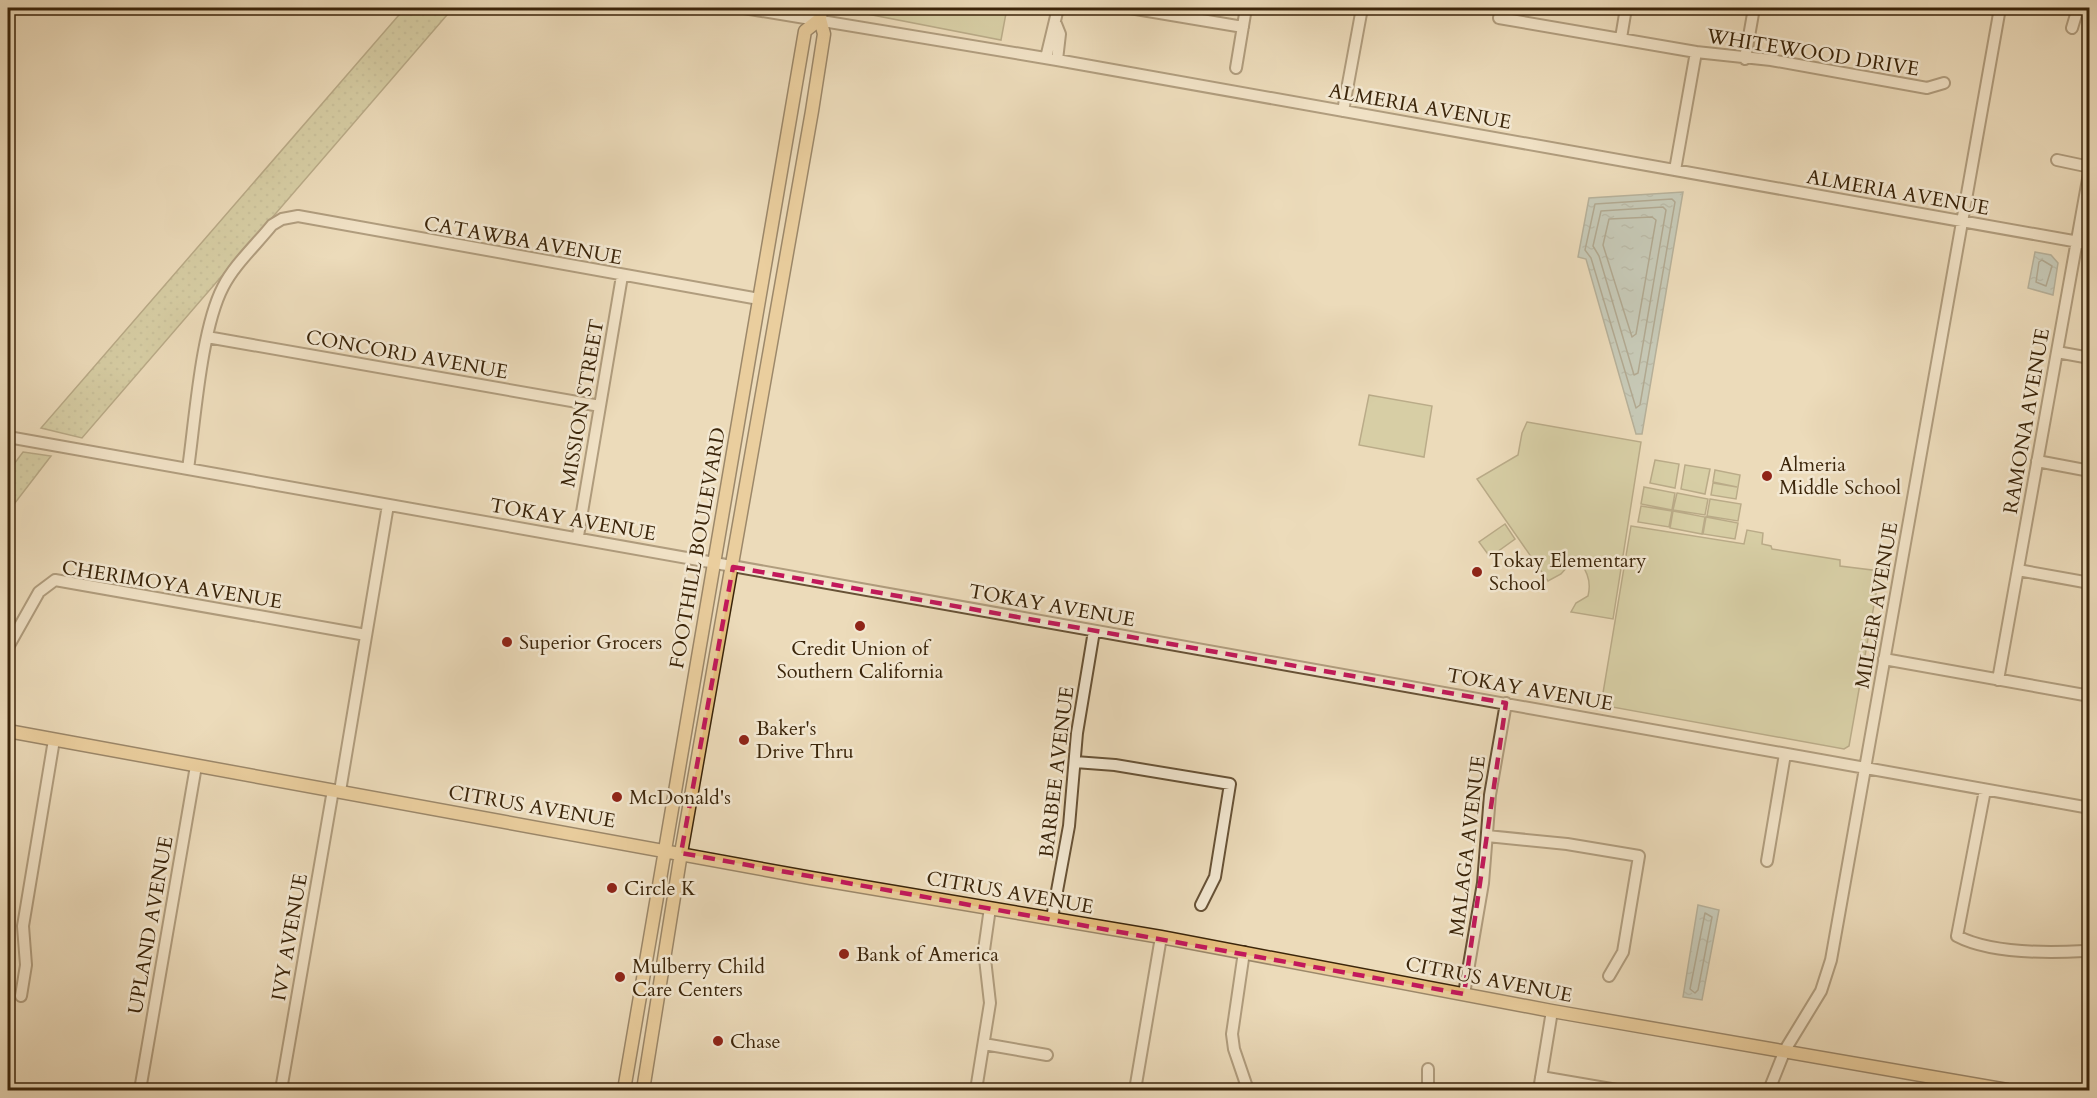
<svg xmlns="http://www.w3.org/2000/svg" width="2097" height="1098" font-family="Cardo,serif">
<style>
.green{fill:#bcbf8d;stroke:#7c724c;stroke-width:1.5}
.park{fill:url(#park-dots);stroke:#7c724c;stroke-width:1.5}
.water{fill:url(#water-ripples);stroke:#757e73;stroke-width:1.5}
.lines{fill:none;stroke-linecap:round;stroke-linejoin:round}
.shore{stroke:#6c6f62;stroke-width:1.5}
.minor-casing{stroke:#675236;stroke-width:14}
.major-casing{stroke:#3b250a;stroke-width:15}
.minor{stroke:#f3e8d2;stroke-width:10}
.major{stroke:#e6be7d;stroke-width:12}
.marked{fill:none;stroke:#c2185b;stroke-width:4.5;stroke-dasharray:12 8;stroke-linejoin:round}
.poi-dot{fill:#8f2418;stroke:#f3e8d2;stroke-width:2}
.labels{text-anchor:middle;stroke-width:5;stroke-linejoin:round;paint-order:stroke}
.street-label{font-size:20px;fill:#3b250a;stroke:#f3e8d2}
.poi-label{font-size:20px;fill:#3b250a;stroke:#f3e8d2;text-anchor:start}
</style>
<defs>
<pattern id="park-dots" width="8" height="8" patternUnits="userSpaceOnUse" patternTransform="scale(1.5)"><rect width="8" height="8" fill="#bcbf8d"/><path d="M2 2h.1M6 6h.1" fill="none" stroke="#a2a478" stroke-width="1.8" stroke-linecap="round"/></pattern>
<pattern id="water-ripples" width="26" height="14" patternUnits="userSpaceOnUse" patternTransform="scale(1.5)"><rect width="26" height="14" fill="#9cb9b9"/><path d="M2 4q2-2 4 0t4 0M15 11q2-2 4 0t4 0" fill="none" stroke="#809695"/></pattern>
</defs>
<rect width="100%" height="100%" fill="#ecdbba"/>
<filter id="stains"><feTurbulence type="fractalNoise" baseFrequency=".00333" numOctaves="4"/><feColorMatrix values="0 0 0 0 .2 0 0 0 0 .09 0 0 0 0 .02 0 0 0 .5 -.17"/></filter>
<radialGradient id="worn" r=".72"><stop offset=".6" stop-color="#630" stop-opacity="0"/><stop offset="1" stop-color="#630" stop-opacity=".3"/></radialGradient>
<path class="green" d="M 853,8 L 1007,8 L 1001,40 L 857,12 Z
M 1369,395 L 1432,406 L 1424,457 L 1359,445 Z
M 1527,422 L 1641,442 L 1613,619 L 1571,612 L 1576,603 L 1588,596 C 1591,584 1589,574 1581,564 L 1569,565 L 1561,574 L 1548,581 L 1477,479 L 1518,455 L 1522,433 Z
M 1655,460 L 1679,464 L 1675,488 L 1650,483 Z
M 1685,465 L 1710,469 L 1705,494 L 1681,489 Z
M 1715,470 L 1740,475 L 1736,499 L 1711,495 L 1713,483 L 1737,487 L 1713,482 Z
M 1644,487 L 1675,493 L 1672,510 L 1641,504 Z
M 1677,493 L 1708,499 L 1705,515 L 1673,510 Z
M 1710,499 L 1741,504 L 1738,521 L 1707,516 Z
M 1641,506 L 1672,511 L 1669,527 L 1638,522 Z
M 1673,511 L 1705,517 L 1702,534 L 1670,528 Z
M 1706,517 L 1738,523 L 1735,539 L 1703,534 Z
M 1505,524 L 1515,539 L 1490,557 L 1479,542 Z
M 1631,526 L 1744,544 L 1747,530 L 1763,533 L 1762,544 L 1771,546 L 1772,549 L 1840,560 L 1840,566 L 1880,571 L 1849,746 L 1844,749 L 1601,705 Z"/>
<path class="park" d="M 405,8 L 453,8 L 82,438 L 41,428 Z
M 23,452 L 51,456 L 8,512 L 8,472 Z"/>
<path class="water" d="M 1683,192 L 1642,434 L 1636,434 L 1586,259 L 1578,257 L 1589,198 Z
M 2035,252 L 2051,255 L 2058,263 L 2053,295 L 2028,288 Z
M 1698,905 L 1719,910 L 1702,1000 L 1683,997 Z"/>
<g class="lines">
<path class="shore" d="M 1672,199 L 1675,202 L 1640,405 L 1636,408 L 1591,258 L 1585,250 L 1595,204 Z
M 1663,207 L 1666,210 L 1638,373 L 1634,375 L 1599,256 L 1593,246 L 1601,211 Z
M 1652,217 L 1656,220 L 1636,334 L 1632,337 L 1603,245 L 1609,219 Z
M 2042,260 L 2052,266 L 2046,286 L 2036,282 L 2039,262 Z
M 1705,913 L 1712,917 L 1698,990 L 1695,993 L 1690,989 Z"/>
<defs>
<path id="minor" d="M 744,8 L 1057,60 L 2090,244
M 1130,8 L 1243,27
M 1501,8 L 1499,18 L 1696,52 L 1771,60 L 1927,88 L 1944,83
M 1056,24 L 1060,34 L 1057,60
M 2072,28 L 2078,8
M 1621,38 L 1626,8
M 1046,58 L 1058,8
M 1745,59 L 1754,8
M 1236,68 L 1246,8
M 1343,111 L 1362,8
M 2057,160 L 2090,167
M 1675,170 L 1696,52
M 207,337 L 600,406
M 2057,352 L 2090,358
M 8,437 L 2090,808
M 2037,461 L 2090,471
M 188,469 C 195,420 201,329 223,287 C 234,265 256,245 272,225 L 282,219 L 298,216 L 759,299
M 578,536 L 622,276
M 2018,570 L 2090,583
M 8,647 L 39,592 L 55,580 L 366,635
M 1884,659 L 2090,696
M 1998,680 L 2090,168
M 1075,762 L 1115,765 L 1230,784 L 1215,877 L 1201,905
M 1985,790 L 1957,936 C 1991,954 2047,953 2084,951
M 340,791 L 388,505
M 1487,836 L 1567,844 L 1639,856 L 1623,952 L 1609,976
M 1767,861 L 1785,754
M 1052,918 L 1069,826 L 1077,733 L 1094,631
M 1244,952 L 1232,1034 L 1234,1049 L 1248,1090
M 1464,994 L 1483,883 L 1490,795 L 1506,703
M 21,996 L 26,965 L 23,926 L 54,740
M 984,1044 L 1047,1055
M 1541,1077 L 1617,1090
M 140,1090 L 196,766
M 281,1090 L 333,790
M 976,1090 L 990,1003 L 984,950 L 990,908
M 1135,1090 L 1161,937
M 1428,1090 L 1428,1069
M 1539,1090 L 1552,1011
M 1769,1090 L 1785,1050 L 1821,991 L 1831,960 L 2000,8"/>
<path id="major" d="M 8,731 L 811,878 L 1161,937 L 1552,1011 L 2007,1090
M 624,1090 L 805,31 L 820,19
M 643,1090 L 681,853 L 812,111 L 824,34 L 820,19 L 821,8"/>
</defs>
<use href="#minor" class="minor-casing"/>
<use href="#major" class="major-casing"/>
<use href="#minor" class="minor"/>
<use href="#major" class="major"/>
</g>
<path d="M0 0H2097V1098H0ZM 733,567 L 1506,703 L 1464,994 L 681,853 Z" fill="#ecdbba" fill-opacity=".55" fill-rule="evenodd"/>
<path class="marked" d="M 733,567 L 1506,703 L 1464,994 L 681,853 Z"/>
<g class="poi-dot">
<circle cx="1767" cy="476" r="6"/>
<circle cx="1477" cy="572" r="6"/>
<circle cx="860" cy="626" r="6"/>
<circle cx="507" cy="642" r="6"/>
<circle cx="744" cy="740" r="6"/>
<circle cx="617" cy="797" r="6"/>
<circle cx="612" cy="888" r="6"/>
<circle cx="844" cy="954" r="6"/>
<circle cx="620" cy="977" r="6"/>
<circle cx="718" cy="1041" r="6"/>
</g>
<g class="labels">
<g class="street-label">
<text transform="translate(1813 52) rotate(9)" y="7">WHITEWOOD DRIVE</text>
<text transform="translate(1420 106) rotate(10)" y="7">ALMERIA AVENUE</text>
<text transform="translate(1898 192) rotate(10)" y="7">ALMERIA AVENUE</text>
<text transform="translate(523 240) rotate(10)" y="7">CATAWBA AVENUE</text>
<text transform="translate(407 354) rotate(10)" y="7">CONCORD AVENUE</text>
<text transform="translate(582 403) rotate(-80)" y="7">MISSION STREET</text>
<text transform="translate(2026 421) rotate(-80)" y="7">RAMONA AVENUE</text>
<text transform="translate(573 519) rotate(10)" y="7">TOKAY AVENUE</text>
<text transform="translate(697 548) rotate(-80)" y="7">FOOTHILL BOULEVARD</text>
<text transform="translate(172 584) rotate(9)" y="7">CHERIMOYA AVENUE</text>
<text transform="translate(1052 605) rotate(10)" y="7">TOKAY AVENUE</text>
<text transform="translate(1876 605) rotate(-80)" y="7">MILLER AVENUE</text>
<text transform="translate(1530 689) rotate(10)" y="7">TOKAY AVENUE</text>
<text transform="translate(1056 772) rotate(-83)" y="7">BARBEE AVENUE</text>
<text transform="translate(532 806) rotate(10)" y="7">CITRUS AVENUE</text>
<text transform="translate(1467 846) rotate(-83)" y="7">MALAGA AVENUE</text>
<text transform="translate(1010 892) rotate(10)" y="7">CITRUS AVENUE</text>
<text transform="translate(150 925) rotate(-80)" y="7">UPLAND AVENUE</text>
<text transform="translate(289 937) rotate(-80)" y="7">IVY AVENUE</text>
<text transform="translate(1489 979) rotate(11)" y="7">CITRUS AVENUE</text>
</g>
<g class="poi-label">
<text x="1779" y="471">Almeria<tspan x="1779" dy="23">Middle School</tspan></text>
<text x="1489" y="567">Tokay Elementary<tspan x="1489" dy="23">School</tspan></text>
<text x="519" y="649">Superior Grocers</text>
<text x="860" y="655" text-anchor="middle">Credit Union of<tspan x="860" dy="23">Southern California</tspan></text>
<text x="756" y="735">Baker's<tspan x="756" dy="23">Drive Thru</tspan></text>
<text x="629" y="804">McDonald's</text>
<text x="624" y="895">Circle K</text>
<text x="856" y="961">Bank of America</text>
<text x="632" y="973">Mulberry Child<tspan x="632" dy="23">Care Centers</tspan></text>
<text x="730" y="1048">Chase</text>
</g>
</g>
<rect width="2097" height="1098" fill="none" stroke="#ecdbba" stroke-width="30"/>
<rect x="9" y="9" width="2079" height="1080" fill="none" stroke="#3b250a" stroke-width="3"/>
<rect x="15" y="15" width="2067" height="1068" fill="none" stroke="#3b250a" stroke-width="1.5"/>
<rect width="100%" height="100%" filter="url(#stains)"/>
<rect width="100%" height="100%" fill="url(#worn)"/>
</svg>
